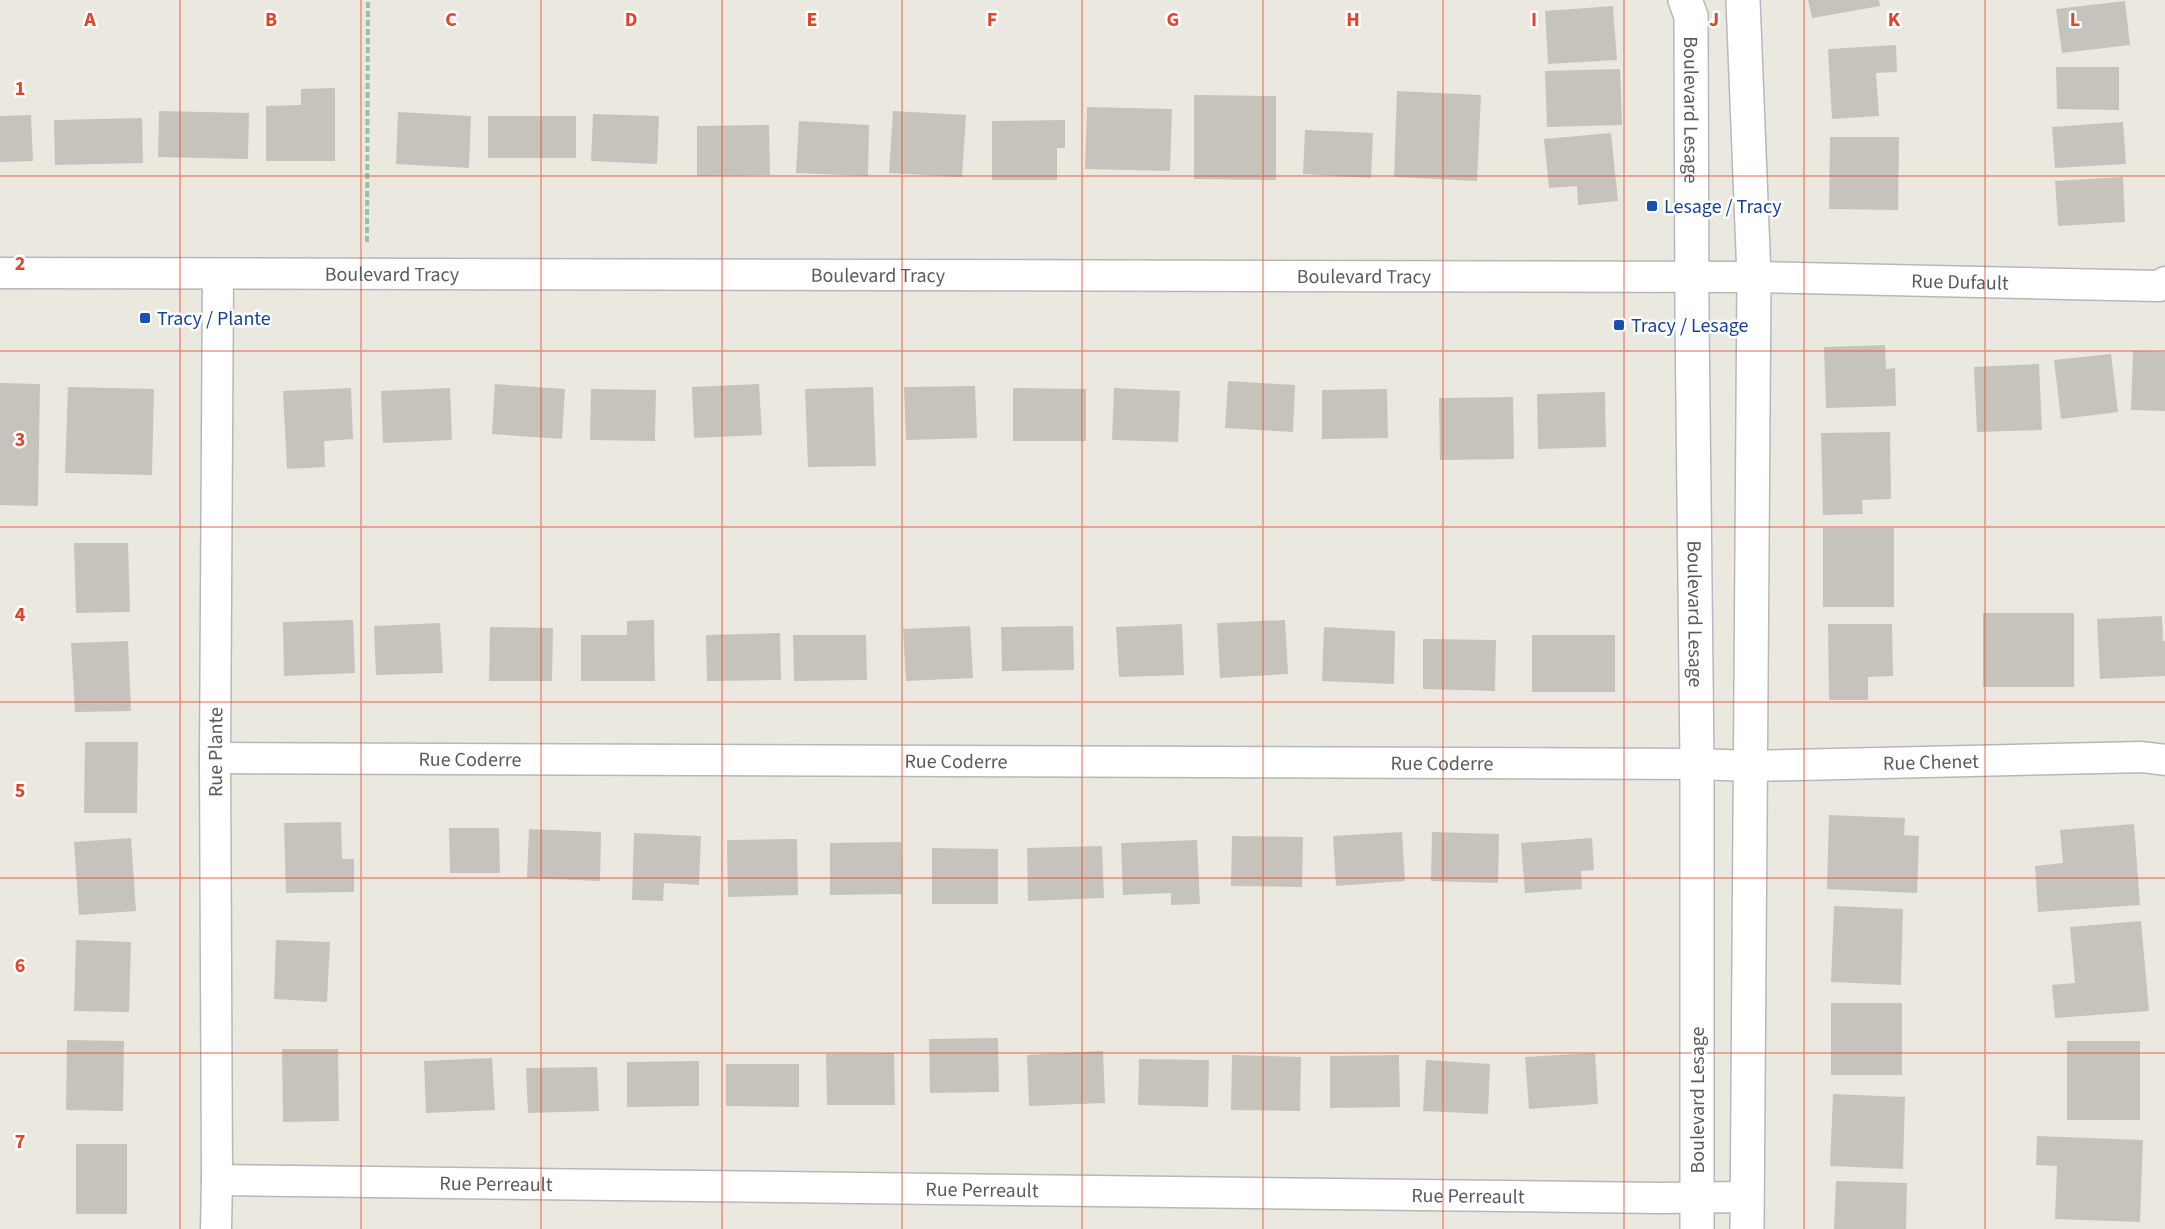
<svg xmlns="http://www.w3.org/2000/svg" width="2165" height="1229" font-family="'Source Sans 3',sans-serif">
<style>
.building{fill:#c6c3bd}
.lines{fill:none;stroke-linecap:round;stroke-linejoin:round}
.street-casing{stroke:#b5b7bc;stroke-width:33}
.secondary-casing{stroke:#b5b8be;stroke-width:36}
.path{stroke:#95c3a4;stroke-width:4;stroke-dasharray:6 3;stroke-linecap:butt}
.street{stroke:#fff;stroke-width:30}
.secondary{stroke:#fff;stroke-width:33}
.grid{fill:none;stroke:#e4422c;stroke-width:1.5;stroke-opacity:0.55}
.transit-dot{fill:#1a4fb4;stroke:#fff;stroke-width:2}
.labels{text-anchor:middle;stroke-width:5;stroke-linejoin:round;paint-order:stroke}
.street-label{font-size:20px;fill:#585b60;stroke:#fff}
.transit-label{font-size:20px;fill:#164399;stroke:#fff;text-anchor:start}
.grid-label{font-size:20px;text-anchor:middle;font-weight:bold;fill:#e4422c;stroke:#fff;stroke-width:5;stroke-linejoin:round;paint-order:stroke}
</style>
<rect width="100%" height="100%" fill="#ebe9df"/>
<path class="building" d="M 1808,0 L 1879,0 L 1880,6 L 1812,18 Z
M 2125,1 L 2130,45 L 2062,53 L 2056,9 Z
M 1613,6 L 1617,60 L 1548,64 L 1545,11 Z
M 1896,45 L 1897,72 L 1876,73 L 1879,116 L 1832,119 L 1828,49 Z
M 2056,67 L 2119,67 L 2119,110 L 2057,109 Z
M 1620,69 L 1622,125 L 1547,127 L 1545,71 Z
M 335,88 L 335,161 L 266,161 L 266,106 L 301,105 L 301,89 Z
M 1397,91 L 1481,95 L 1477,181 L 1394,177 Z
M 1194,95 L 1276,96 L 1276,180 L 1194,179 Z
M 1087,107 L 1172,109 L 1170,171 L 1085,169 Z
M 159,111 L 249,113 L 248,159 L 158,157 Z
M 893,111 L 966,115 L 962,177 L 889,173 Z
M 398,112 L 471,116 L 469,168 L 396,164 Z
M 593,114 L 659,116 L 657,164 L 591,161 Z
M 31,115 L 33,161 L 0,162 L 0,116 Z
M 488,116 L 576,116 L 576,158 L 488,158 Z
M 142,118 L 143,163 L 55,165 L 54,120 Z
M 1065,120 L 1065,148 L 1057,148 L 1057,180 L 992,180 L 992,121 Z
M 799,121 L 869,125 L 868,176 L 796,173 Z
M 2123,122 L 2126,164 L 2055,168 L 2052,127 Z
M 769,125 L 770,175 L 697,176 L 697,126 Z
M 1305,130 L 1373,133 L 1371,178 L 1303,174 Z
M 1611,133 L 1618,201 L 1578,205 L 1577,186 L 1549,188 L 1544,139 Z
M 1830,137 L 1899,137 L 1898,210 L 1829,209 Z
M 2123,177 L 2125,222 L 2058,226 L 2055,181 Z
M 1885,345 L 1886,369 L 1895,368 L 1896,406 L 1826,408 L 1824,347 Z
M 2133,351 L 2165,352 L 2165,411 L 2131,410 Z
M 2111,354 L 2118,412 L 2061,419 L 2054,360 Z
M 2039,364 L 2042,430 L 1977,432 L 1974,367 Z
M 1228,381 L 1295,385 L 1293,432 L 1225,428 Z
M 0,383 L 40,384 L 38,506 L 0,505 Z
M 495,384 L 565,389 L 562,439 L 492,434 Z
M 759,384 L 762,435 L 694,438 L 692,387 Z
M 975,386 L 977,438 L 906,440 L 904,387 Z
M 68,387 L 154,389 L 152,475 L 65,473 Z
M 873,387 L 876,466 L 808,467 L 805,389 Z
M 351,388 L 353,439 L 324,441 L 325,467 L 287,469 L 283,391 Z
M 450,388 L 452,440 L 383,443 L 381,391 Z
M 1013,388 L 1086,389 L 1086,441 L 1013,441 Z
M 1114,388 L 1180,391 L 1178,442 L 1112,440 Z
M 591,389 L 656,390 L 655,441 L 590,440 Z
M 1387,389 L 1388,438 L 1322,439 L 1322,390 Z
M 1605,392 L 1606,447 L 1538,449 L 1537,394 Z
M 1513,397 L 1514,459 L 1440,460 L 1439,398 Z
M 1890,432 L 1891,499 L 1862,500 L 1863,514 L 1823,515 L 1821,433 Z
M 1823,528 L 1894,528 L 1894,607 L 1823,607 Z
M 74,543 L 128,543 L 130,612 L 76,613 Z
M 1983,613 L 2074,613 L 2074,687 L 1983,687 Z
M 2162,616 L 2163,641 L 2165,641 L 2165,676 L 2100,679 L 2097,619 Z
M 353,620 L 355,673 L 284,676 L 283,622 Z
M 654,620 L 655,681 L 581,681 L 581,635 L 627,635 L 627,621 Z
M 1285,620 L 1288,674 L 1220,678 L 1217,623 Z
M 440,623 L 443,673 L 376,675 L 374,626 Z
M 1182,624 L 1184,675 L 1119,677 L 1116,627 Z
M 1828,624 L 1892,624 L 1893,676 L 1868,677 L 1868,700 L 1829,700 Z
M 970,626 L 973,678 L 906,681 L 903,629 Z
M 1073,626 L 1074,670 L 1002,671 L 1001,627 Z
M 490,627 L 553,628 L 552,681 L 489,681 Z
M 1324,627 L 1395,631 L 1394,684 L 1322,681 Z
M 780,633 L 781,680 L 707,681 L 706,635 Z
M 793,635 L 866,635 L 867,680 L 794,681 Z
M 1532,635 L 1615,635 L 1615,692 L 1532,692 Z
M 1423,639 L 1496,640 L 1495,691 L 1423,689 Z
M 128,641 L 131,711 L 75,712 L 71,643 Z
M 85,742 L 138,742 L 137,813 L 84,813 Z
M 1829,815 L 1905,818 L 1904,835 L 1919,836 L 1917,893 L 1827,889 Z
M 341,822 L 342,859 L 354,859 L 354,892 L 286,893 L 284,823 Z
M 2134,824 L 2140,905 L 2038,912 L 2035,866 L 2063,863 L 2060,830 Z
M 449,828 L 499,828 L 500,873 L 450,873 Z
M 529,829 L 601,832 L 600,881 L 527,878 Z
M 1402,832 L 1405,881 L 1336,886 L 1333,836 Z
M 1432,832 L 1499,834 L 1498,883 L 1431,881 Z
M 634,833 L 701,836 L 699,885 L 664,883 L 663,901 L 632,900 Z
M 1232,836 L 1303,837 L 1302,887 L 1231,886 Z
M 131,838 L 136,911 L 79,915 L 74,842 Z
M 1592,838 L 1594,870 L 1581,871 L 1582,889 L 1525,893 L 1521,843 Z
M 797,839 L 798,895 L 728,897 L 727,840 Z
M 1197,840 L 1200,904 L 1171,905 L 1171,893 L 1123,895 L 1121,843 Z
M 901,842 L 902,894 L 830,895 L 830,843 Z
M 1102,846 L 1104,898 L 1028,901 L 1027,848 Z
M 932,848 L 998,849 L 998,904 L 932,904 Z
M 1834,906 L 1903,909 L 1901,985 L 1831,982 Z
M 2141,921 L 2149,1011 L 2055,1018 L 2052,985 L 2075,983 L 2070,927 Z
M 76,940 L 131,942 L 129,1012 L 74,1011 Z
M 276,940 L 330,942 L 327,1002 L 274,999 Z
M 1831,1003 L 1902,1003 L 1902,1075 L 1831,1075 Z
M 998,1038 L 999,1092 L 930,1093 L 929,1039 Z
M 67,1040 L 124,1041 L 123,1111 L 66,1110 Z
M 2067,1041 L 2140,1041 L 2140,1120 L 2067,1120 Z
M 282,1049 L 338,1049 L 339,1121 L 283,1122 Z
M 1103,1051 L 1105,1103 L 1029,1106 L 1027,1055 Z
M 894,1053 L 895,1105 L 827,1105 L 826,1054 Z
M 1595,1053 L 1598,1104 L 1529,1109 L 1525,1057 Z
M 1232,1055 L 1301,1057 L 1300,1111 L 1231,1110 Z
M 1399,1055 L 1400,1107 L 1330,1108 L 1330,1056 Z
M 492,1058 L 495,1110 L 426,1113 L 424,1061 Z
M 1139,1059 L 1209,1060 L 1208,1107 L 1138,1105 Z
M 1426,1060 L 1490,1064 L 1488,1114 L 1423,1111 Z
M 699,1061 L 699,1106 L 627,1107 L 627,1062 Z
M 726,1064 L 799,1064 L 799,1107 L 726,1106 Z
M 597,1067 L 599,1111 L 528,1113 L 526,1068 Z
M 1833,1094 L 1905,1097 L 1903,1169 L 1830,1166 Z
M 2037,1136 L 2143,1140 L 2140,1222 L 2055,1219 L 2057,1166 L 2036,1165 Z
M 76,1144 L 127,1144 L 127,1214 L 76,1214 Z
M 1836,1181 L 1907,1183 L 1906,1229 L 1834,1229 Z"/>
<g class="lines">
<defs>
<g id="street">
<path id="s1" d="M 0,273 L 1754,277 L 2159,286 L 2165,282"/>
<path id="s2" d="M 215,758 L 1697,764 L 1751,766 L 2142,757 L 2165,760"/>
<path id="s3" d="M 217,1180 L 1660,1198 L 1747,1197"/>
<path id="s4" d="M 216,1229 L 217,1180 L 215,758 L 218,274"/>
</g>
<g id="secondary">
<path id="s5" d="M 1685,0 L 1691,16 L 1692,319 L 1697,764 L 1697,1229"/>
<path d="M 1743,0 L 1754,277 L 1747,1229"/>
</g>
</defs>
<use href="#street" class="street-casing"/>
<use href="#secondary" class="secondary-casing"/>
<path class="path" d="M 367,242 L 368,0"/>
<use href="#street" class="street"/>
<use href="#secondary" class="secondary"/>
</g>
<path class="grid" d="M 180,0 L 180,1229M 361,0 L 361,1229M 541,0 L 541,1229M 722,0 L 722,1229M 902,0 L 902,1229M 1082,0 L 1082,1229M 1263,0 L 1263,1229M 1443,0 L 1443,1229M 1624,0 L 1624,1229M 1804,0 L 1804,1229M 1985,0 L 1985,1229M 0,176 L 2165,176M 0,351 L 2165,351M 0,527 L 2165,527M 0,702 L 2165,702M 0,878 L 2165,878M 0,1053 L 2165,1053"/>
<g class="transit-dot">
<rect x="1646" y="200" width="12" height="12" rx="3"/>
<rect x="139" y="312" width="12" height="12" rx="3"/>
<rect x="1613" y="319" width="12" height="12" rx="3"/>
</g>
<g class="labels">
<g class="street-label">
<text dy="7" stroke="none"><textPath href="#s5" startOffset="111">Boulevard Lesage</textPath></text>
<text dy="7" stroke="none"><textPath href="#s1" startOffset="392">Boulevard Tracy</textPath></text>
<text dy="7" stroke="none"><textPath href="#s1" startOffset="878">Boulevard Tracy</textPath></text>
<text dy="7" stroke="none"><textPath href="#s1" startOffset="1364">Boulevard Tracy</textPath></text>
<text dy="7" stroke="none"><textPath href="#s1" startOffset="1960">Rue Dufault</textPath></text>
<text dy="7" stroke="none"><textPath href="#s5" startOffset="615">Boulevard Lesage</textPath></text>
<text dy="7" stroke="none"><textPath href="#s4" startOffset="477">Rue Plante</textPath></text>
<text dy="7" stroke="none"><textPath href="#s2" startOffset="255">Rue Coderre</textPath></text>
<text dy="7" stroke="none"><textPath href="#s2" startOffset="741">Rue Coderre</textPath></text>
<text dy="7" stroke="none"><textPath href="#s2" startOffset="1716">Rue Chenet</textPath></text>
<text dy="7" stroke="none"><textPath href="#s2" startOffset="1227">Rue Coderre</textPath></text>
<text transform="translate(1697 1100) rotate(-90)" y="7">Boulevard Lesage</text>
<text dy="7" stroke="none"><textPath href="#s3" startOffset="279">Rue Perreault</textPath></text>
<text dy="7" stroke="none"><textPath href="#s3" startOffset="765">Rue Perreault</textPath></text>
<text dy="7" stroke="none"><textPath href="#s3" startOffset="1251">Rue Perreault</textPath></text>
</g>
<g class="transit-label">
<text x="1664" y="213">Lesage / Tracy</text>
<text x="157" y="325">Tracy / Plante</text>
<text x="1631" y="332">Tracy / Lesage</text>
</g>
</g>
<g class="grid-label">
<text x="90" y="26">A</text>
<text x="271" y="26">B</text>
<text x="451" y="26">C</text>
<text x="631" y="26">D</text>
<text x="812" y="26">E</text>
<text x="992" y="26">F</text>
<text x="1173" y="26">G</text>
<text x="1353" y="26">H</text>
<text x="1534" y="26">I</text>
<text x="1714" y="26">J</text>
<text x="1894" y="26">K</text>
<text x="2075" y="26">L</text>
<text x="20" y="95">1</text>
<text x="20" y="270">2</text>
<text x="20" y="446">3</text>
<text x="20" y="621">4</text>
<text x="20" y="797">5</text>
<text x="20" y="972">6</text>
<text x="20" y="1148">7</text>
</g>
</svg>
